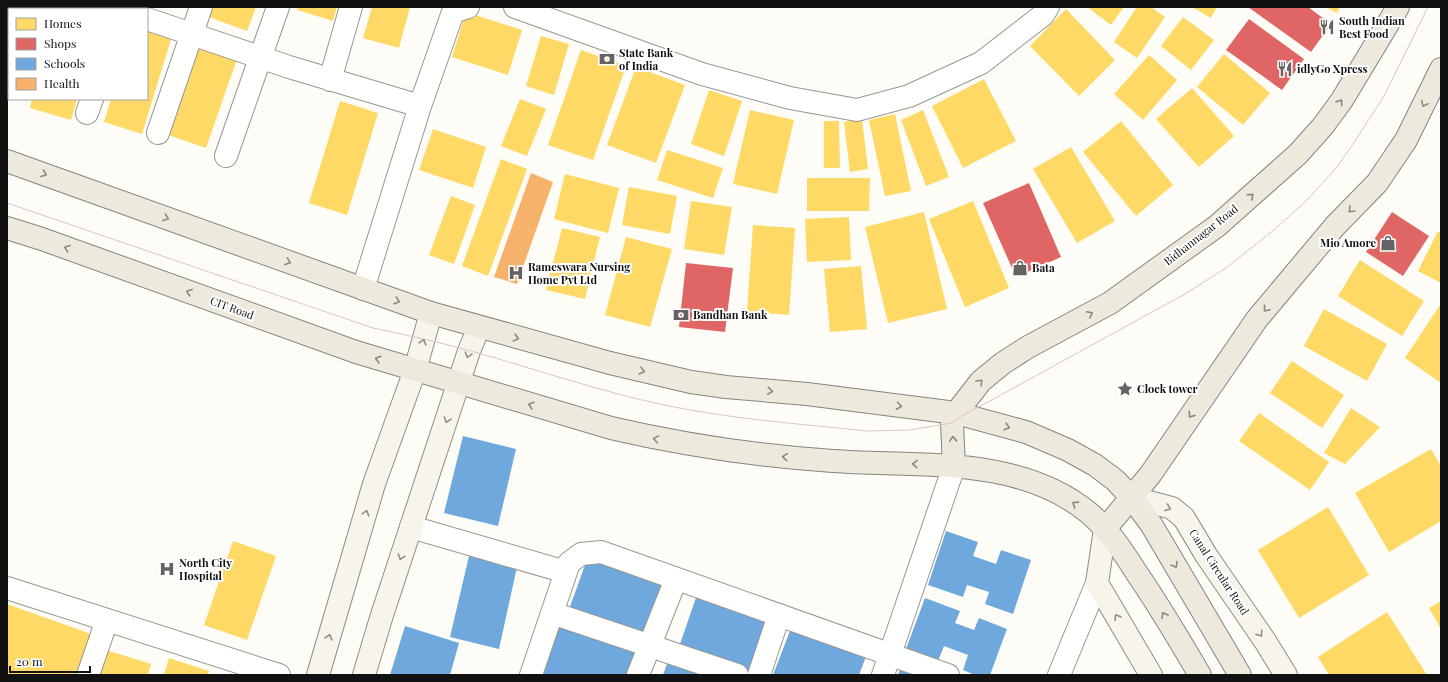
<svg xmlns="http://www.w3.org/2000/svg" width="1448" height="682" font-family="'Playfair Display',serif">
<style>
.homes{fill:#ffd966}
.shops{fill:#e06666}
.schools{fill:#6fa8dc}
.health{fill:#f6b26b}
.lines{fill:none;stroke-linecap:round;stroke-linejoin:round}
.street-casing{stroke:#979795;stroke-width:24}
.secondary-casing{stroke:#8e8d8b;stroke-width:24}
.primary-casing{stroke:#858482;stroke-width:24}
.street{stroke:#fffffe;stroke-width:22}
.secondary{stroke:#f6f4eb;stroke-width:22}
.primary{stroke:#ede9dc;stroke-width:22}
.tram{stroke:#d9c6c7;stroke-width:1}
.oneway{stroke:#8a8881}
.oneway2{stroke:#8f8e89}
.labels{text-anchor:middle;stroke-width:4;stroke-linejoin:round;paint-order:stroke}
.poi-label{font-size:11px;font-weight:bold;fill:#111;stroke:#fff;text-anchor:start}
.street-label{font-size:11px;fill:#111;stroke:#fff}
</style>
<rect width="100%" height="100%" fill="#fdfcf7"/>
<path class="homes" d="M 7,7 L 36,7 L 36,9 L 9,9 L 9,85 L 7,90 Z
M 209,7 L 256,7 L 247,31 L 206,16 Z
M 298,7 L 337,7 L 333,21 L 297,10 Z
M 372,7 L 410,7 L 399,48 L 363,38 Z
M 1087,7 L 1124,7 L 1111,25 Z
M 1137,7 L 1151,7 L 1165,17 L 1137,58 L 1114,42 Z
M 1192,7 L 1217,7 L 1211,18 Z
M 1326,7 L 1340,7 L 1337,13 Z
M 1066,9 L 1115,60 L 1079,96 L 1030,46 Z
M 466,12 L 522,30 L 508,75 L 452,57 Z
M 1183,17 L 1214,40 L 1191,70 L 1161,46 Z
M 147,28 L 172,36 L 142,134 L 104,122 L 111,99 L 147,99 Z
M 541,36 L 569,44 L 554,95 L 526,86 Z
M 199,46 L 237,59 L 206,148 L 168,135 Z
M 581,50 L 626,66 L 593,160 L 548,145 Z
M 1224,54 L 1270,93 L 1243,125 L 1197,87 Z
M 1149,55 L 1177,80 L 1143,120 L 1114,94 Z
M 636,67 L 685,85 L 656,163 L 607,145 Z
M 984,79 L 1016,141 L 963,168 L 932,106 Z
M 1192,88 L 1234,136 L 1199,167 L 1156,119 Z
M 709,90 L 742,101 L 724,156 L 691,144 Z
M 32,99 L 77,99 L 71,120 L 30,108 Z
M 520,99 L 546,109 L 527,156 L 501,146 Z
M 340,101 L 378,113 L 347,215 L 309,203 Z
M 750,110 L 794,120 L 777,194 L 733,184 Z
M 923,110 L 949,177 L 926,186 L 901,120 Z
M 895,114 L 911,191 L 885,196 L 869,120 Z
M 862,119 L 868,169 L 850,172 L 844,122 Z
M 824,121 L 839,121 L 840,168 L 824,168 Z
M 1121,121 L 1173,185 L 1136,216 L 1083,152 Z
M 433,129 L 486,147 L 473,188 L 419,170 Z
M 1071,147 L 1115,221 L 1077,243 L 1033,169 Z
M 667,150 L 723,168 L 713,198 L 657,180 Z
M 501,159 L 527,169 L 488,276 L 462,266 Z
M 565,174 L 619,188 L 608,233 L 554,219 Z
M 807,178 L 870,178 L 869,211 L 807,211 Z
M 629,187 L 677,196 L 670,234 L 622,225 Z
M 451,196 L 475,205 L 454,264 L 429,255 Z
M 691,201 L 732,207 L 724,255 L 684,249 Z
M 973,201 L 1009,288 L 965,307 L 929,219 Z
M 924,212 L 947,309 L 888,323 L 865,227 Z
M 849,217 L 851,260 L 807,262 L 805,219 Z
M 753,225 L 795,228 L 789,315 L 747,312 Z
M 562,228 L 600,237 L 585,299 L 546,290 Z
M 1438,231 L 1441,233 L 1441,283 L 1418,271 Z
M 626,237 L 672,249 L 650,327 L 605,315 Z
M 1360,260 L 1424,301 L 1402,336 L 1338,296 Z
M 861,266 L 867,329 L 830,332 L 824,269 Z
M 1440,305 L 1441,306 L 1441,383 L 1405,358 Z
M 1324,309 L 1387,344 L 1367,381 L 1304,346 Z
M 1292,361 L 1344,395 L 1322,428 L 1270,393 Z
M 1351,408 L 1380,427 L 1345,464 L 1324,453 Z
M 1259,413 L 1329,462 L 1310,490 L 1239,441 Z
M 1431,449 L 1441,466 L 1441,521 L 1389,552 L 1355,493 Z
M 1328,507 L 1369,575 L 1299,618 L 1258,550 Z
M 233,541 L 276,556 L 247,640 L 204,625 Z
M 1441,601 L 1441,629 L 1429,608 Z
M 7,604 L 94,635 L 81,675 L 7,675 Z
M 1387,612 L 1427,675 L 1329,675 L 1318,657 Z
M 103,649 L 151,664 L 148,675 L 95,675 Z
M 169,658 L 209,671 L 208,675 L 164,675 Z"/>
<path class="shops" d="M 1248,7 L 1308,7 L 1331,24 L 1311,52 Z
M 1249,19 L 1304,59 L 1282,90 L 1226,50 Z
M 1029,183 L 1061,257 L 1016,277 L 983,203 Z
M 1392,212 L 1429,236 L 1403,276 L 1366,252 Z
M 686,263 L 733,268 L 725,332 L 679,327 Z"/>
<path class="schools" d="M 463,436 L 516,449 L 498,526 L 444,513 Z
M 946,531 L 978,542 L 973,556 L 996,564 L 1001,550 L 1031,560 L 1013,614 L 985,604 L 989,592 L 967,585 L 963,597 L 928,585 Z
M 589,554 L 669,583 L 646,644 L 567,615 Z
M 469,556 L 517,567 L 499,649 L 450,637 Z
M 699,589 L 774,615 L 754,673 L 679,647 Z
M 925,598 L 960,611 L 955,623 L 974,630 L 979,618 L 1007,629 L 990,675 L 975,675 L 963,670 L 968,655 L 944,646 L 938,661 L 906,649 Z
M 560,621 L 638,652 L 629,675 L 539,675 Z
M 793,623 L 868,651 L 859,675 L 773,675 Z
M 405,626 L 459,643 L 450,675 L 390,675 Z
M 668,661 L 707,675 L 663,675 Z
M 903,661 L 934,675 L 898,675 Z"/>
<path class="health" d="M 531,173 L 553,182 L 517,284 L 494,277 Z"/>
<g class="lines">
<defs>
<path id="street" d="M 112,7 L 118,9
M 515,7 L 702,74 L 790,98 L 857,110 L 909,96 L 981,63 L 1043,15 L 1048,7
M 54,9 L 54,7
M 147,19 L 289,67 L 420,106
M 330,80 L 351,7
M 87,113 L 92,99
M 158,133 L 201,7
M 226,156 L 278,7
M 363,289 L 420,106 L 453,12 L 468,7
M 411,527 L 566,572
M 7,588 L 279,675
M 552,613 L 737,675
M 88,675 L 107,620
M 531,675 L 569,563 L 581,554 L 601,552 L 948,675
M 638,675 L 676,579
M 759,675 L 779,615
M 883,675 L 954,466
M 1059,675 L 1097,583"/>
<path id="secondary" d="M 1131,497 L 1172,508 L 1184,518 L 1206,555 L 1265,641 L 1286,675
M 1105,529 L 1097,583 L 1151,675
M 318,675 L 374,484 L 415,370 L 431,313
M 364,675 L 382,615 L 469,351 L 479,327"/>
<path id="primary" d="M 7,161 L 431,313 L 610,363 L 691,382 L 726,387 L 807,394 L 956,413 L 1026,432 L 1068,450 L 1095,465 L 1115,480 L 1131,497 L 1151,524 L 1240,675
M 7,228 L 42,239 L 356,352 L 611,428 C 684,445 758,456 833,461 C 917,467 1019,455 1089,513 C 1109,530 1124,553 1138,575 C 1160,607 1180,641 1200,675
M 954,466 L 952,423 L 956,413 L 981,381 L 1003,363 L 1028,347 L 1110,303 L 1217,226 L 1298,154 L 1323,126 L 1342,100 L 1398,7
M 1105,529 L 1150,475 L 1257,319 L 1335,226 L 1377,183 L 1406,140 L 1441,69"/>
</defs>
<use href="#street" class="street-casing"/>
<use href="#secondary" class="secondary-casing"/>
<use href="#primary" class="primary-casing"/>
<use href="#street" class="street"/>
<use href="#secondary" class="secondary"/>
<use href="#primary" class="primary"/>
<path class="tram" d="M 7,203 L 373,328 C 406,335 439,342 471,351 C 535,369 598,391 664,405 C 731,419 800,424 868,431 L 909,430 L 952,423 L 963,415 L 988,402 L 1185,294 L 1226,268 L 1275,229 L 1308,199 L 1337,167 L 1355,141 L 1384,96 L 1428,7"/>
</g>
<defs><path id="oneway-chevron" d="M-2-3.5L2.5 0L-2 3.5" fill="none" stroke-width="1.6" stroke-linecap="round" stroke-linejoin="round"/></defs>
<g class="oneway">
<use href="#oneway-chevron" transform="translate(1340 102) rotate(-56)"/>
<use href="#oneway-chevron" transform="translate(1424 104) rotate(117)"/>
<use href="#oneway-chevron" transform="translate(44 174) rotate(20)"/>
<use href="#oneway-chevron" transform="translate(1251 196) rotate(-42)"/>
<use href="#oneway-chevron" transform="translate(1351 210) rotate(134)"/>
<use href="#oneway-chevron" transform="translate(166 218) rotate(20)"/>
<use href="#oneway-chevron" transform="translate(67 248) rotate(-160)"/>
<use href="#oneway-chevron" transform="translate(288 262) rotate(20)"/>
<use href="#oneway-chevron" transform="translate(189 292) rotate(-160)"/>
<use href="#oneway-chevron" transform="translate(397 301) rotate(19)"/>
<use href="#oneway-chevron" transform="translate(1266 309) rotate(130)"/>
<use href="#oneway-chevron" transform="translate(1090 314) rotate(-27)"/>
<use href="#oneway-chevron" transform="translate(516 338) rotate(15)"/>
<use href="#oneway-chevron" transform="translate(378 359) rotate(-163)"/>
<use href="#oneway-chevron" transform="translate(642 371) rotate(14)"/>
<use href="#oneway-chevron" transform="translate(980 382) rotate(-47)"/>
<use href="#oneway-chevron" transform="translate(770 391) rotate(5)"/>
<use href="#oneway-chevron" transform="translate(531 405) rotate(-163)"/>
<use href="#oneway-chevron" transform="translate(899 406) rotate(7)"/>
<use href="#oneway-chevron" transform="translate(1191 415) rotate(125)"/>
<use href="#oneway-chevron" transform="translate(1007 427) rotate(16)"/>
<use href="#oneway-chevron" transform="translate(656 439) rotate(-170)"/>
<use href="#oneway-chevron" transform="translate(953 439) rotate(-92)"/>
<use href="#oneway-chevron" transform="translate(785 457) rotate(-175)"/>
<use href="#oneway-chevron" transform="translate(915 464) rotate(-178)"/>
<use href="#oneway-chevron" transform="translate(1075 504) rotate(-147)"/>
<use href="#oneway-chevron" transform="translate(1175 565) rotate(59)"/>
<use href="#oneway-chevron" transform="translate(1164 615) rotate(-121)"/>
</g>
<g class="oneway2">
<use href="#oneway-chevron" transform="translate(423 342) rotate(-74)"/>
<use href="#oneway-chevron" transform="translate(468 355) rotate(108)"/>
<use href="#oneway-chevron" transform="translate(447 420) rotate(109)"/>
<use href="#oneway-chevron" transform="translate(1168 508) rotate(21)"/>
<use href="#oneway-chevron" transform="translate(366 513) rotate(-73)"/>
<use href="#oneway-chevron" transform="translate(401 557) rotate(108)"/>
<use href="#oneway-chevron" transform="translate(1117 617) rotate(-120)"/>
<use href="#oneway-chevron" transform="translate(1260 634) rotate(56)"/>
<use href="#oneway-chevron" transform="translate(329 637) rotate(-74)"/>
</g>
<defs>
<symbol id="restaurant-bare" viewBox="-9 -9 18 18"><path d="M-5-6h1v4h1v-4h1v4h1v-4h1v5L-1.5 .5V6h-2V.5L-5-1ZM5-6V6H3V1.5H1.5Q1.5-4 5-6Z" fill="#646362" stroke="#fff" stroke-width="2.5" paint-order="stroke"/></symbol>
<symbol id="bank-bare" viewBox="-9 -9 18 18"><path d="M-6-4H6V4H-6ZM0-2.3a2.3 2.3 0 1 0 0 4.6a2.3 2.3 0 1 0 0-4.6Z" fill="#646362" stroke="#fff" stroke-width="2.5" paint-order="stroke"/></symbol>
<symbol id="shop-bare" viewBox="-9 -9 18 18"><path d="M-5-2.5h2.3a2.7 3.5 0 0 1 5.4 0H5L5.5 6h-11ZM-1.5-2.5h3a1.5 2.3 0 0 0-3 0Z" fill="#646362" stroke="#fff" stroke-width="2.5" paint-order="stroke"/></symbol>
<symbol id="hospital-bare" viewBox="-9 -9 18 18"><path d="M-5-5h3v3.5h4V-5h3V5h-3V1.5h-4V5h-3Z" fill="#646362" stroke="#fff" stroke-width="2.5" paint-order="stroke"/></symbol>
<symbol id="sight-bare" viewBox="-9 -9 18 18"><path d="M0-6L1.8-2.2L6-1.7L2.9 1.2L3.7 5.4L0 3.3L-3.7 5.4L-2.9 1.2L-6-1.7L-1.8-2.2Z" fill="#646362" stroke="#fff" stroke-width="2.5" paint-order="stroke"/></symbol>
</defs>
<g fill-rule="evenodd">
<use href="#restaurant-bare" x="1316" y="16" width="22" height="22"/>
<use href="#bank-bare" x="596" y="48" width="22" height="22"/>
<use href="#restaurant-bare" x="1274" y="58" width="22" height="22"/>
<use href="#shop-bare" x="1377" y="232" width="22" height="22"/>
<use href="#shop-bare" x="1009" y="257" width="22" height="22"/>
<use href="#hospital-bare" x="505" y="262" width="22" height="22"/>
<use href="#bank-bare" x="670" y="304" width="22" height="22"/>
<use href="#sight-bare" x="1114" y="378" width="22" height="22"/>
<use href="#hospital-bare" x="156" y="558" width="22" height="22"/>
</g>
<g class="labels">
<g class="poi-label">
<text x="1339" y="25">South Indian<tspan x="1339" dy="13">Best Food</tspan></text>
<text x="619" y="57">State Bank<tspan x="619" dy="13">of India</tspan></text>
<text x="1297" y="73">idlyGo Xpress</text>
<text x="1376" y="247" text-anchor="end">Mio Amore</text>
<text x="528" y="271">Rameswara Nursing<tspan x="528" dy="13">Home Pvt Ltd</tspan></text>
<text x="1032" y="272">Bata</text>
<text x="693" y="319">Bandhan Bank</text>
<text x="1137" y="393">Clock tower</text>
<text x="179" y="567">North City<tspan x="179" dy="13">Hospital</tspan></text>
</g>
<g class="street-label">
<text transform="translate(1201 235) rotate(-38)" y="4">Bidhannagar Road</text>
<text transform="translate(232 308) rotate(20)" y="4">CIT Road</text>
<text transform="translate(1219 572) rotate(57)" y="4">Canal Circular Road</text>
</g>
</g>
<rect width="1448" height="682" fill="none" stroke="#111111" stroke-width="16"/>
<rect x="8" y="8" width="140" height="92" fill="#ffffff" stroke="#a0a0a0"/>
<rect x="16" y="18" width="20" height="12" fill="#ffd966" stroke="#a0a0a0"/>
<text x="44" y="28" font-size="12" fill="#111111">Homes</text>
<rect x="16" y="38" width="20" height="12" fill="#e06666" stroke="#a0a0a0"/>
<text x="44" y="48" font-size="12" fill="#111111">Shops</text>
<rect x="16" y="58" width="20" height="12" fill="#6fa8dc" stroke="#a0a0a0"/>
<text x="44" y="68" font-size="12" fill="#111111">Schools</text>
<rect x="16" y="78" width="20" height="12" fill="#f6b26b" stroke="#a0a0a0"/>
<text x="44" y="88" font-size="12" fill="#111111">Health</text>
<path d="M10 666v6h80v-6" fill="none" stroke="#111111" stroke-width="2"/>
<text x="16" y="666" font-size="12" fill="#111111" stroke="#ffffff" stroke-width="3" paint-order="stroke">20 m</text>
</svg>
